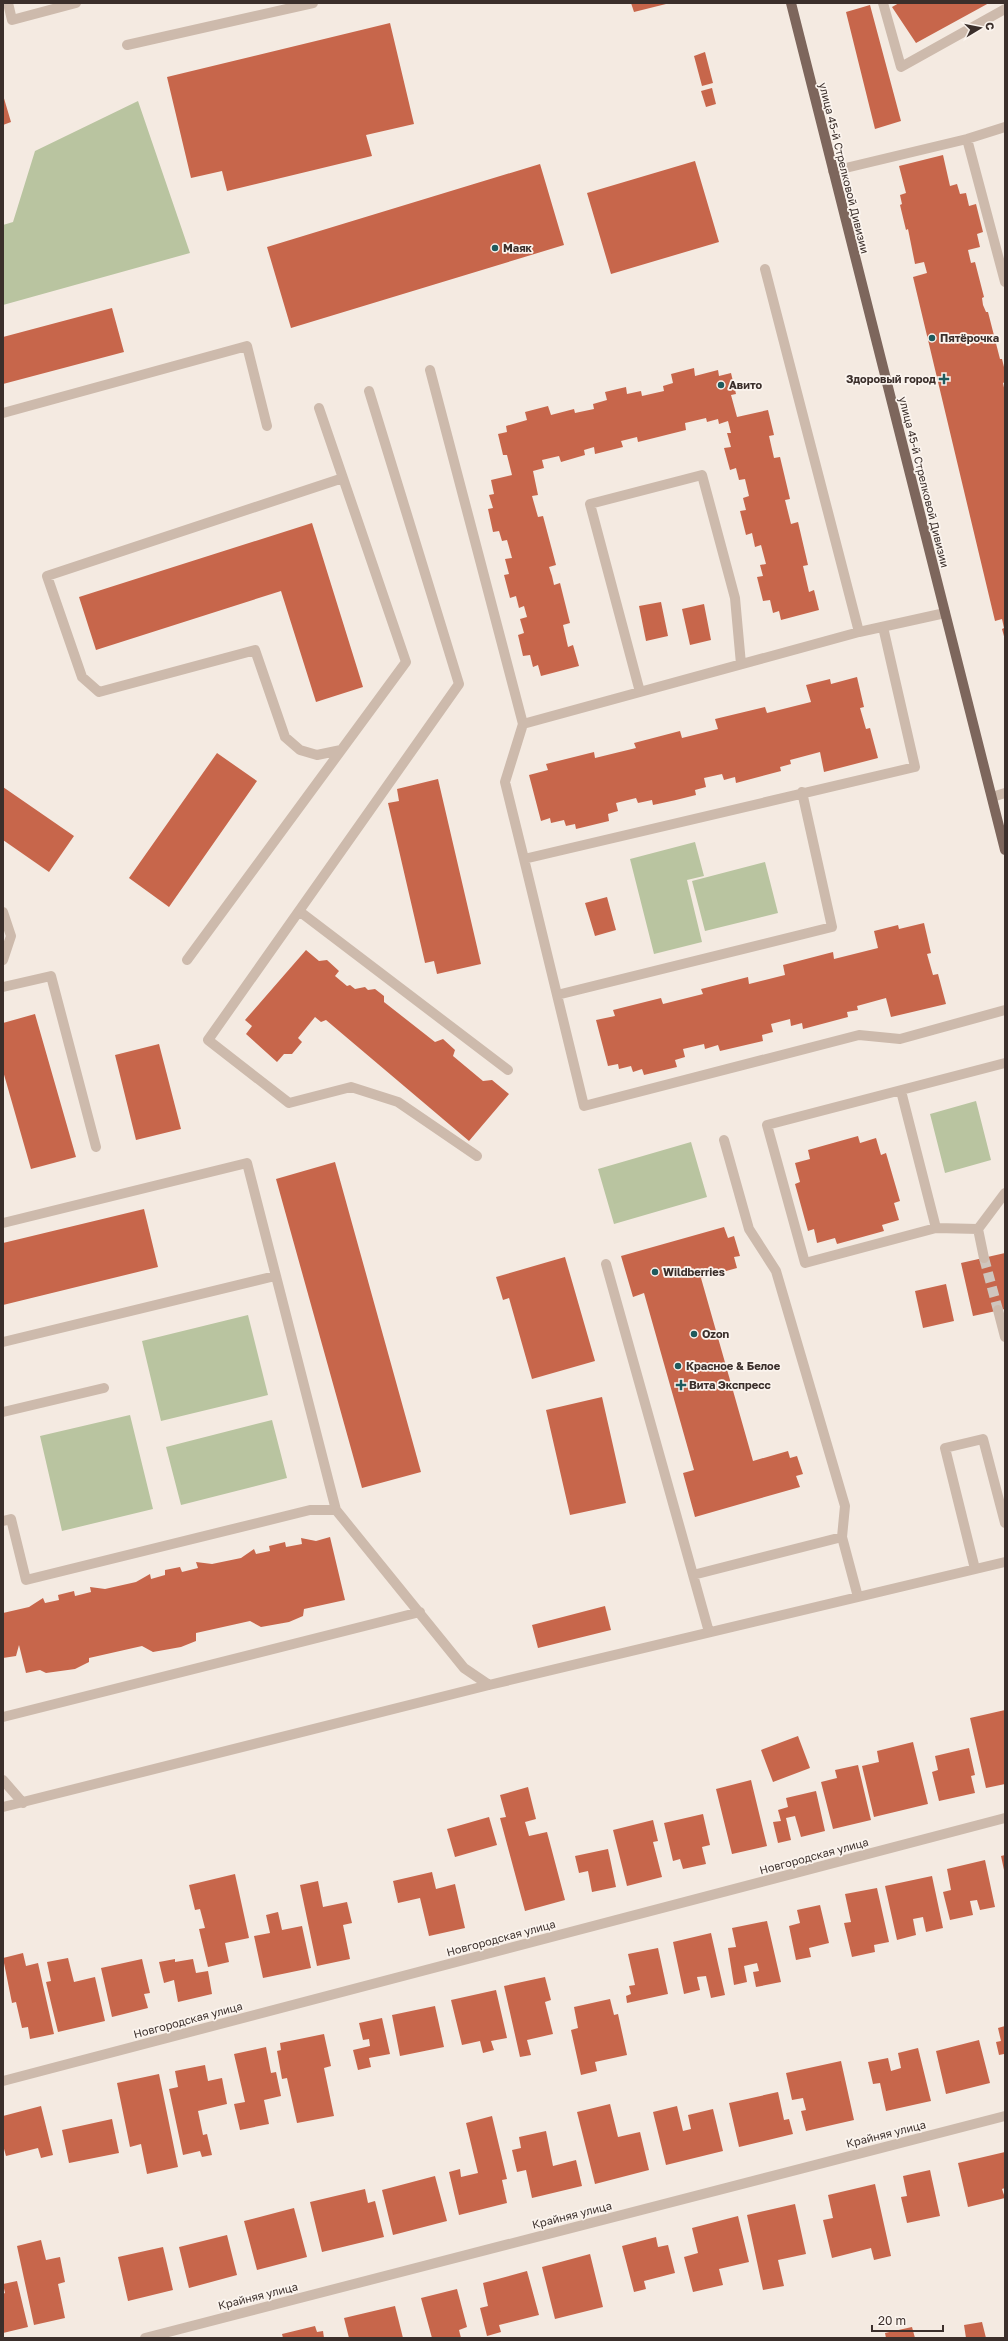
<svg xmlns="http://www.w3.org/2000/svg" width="1008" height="2341" font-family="'Golos Text',sans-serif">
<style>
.green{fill:#b9c4a0}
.building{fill:#c7664b}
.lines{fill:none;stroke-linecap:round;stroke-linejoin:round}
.minor-tunnel{stroke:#cfc5bd;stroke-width:10;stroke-dasharray:10 5;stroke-linecap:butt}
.minor{stroke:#cdbaac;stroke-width:10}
.major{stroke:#7d665c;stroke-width:10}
.poi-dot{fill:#1f5b5d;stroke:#fbf4ee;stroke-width:1.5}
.labels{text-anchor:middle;stroke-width:3.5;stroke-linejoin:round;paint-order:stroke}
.street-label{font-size:11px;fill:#3b2f2b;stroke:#fbf4ee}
.poi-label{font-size:11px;font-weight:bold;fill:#3b2f2b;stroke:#fbf4ee;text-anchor:start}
</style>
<rect width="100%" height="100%" fill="#f4eae1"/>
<path class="green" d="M 138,101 L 190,253 L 3,305 L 3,225 L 13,222 L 35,151 Z
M 695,842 L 704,876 L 687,880 L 702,942 L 654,954 L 630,859 Z
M 765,862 L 778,913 L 705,931 L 692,881 Z
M 976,1101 L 991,1160 L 945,1173 L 930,1114 Z
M 691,1142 L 707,1197 L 614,1224 L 598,1169 Z
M 248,1315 L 268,1395 L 161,1421 L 142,1341 Z
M 130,1415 L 153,1509 L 62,1531 L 40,1436 Z
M 272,1420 L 287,1478 L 181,1505 L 166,1447 Z"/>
<path class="building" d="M 631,3 L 665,3 L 666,4 L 634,12 Z
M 899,3 L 989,3 L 916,43 L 892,7 Z
M 870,5 L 901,121 L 875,129 L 846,12 Z
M 390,23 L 414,124 L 366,135 L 372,156 L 227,191 L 222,171 L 191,178 L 167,77 Z
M 705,52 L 713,83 L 702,86 L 694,56 Z
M 712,88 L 716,104 L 706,107 L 701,91 Z
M 3,95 L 11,122 L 3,125 Z
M 943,155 L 950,186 L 957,184 L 960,194 L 966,193 L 969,206 L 976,204 L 983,232 L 977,234 L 980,247 L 968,250 L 971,263 L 975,262 L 984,297 L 982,298 L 983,305 L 986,312 L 988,312 L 1000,359 L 1002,359 L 1005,371 L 1005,382 L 1003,383 L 1005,392 L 1005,640 L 1002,629 L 1004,628 L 1002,619 L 995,621 L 913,277 L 927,273 L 924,262 L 915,264 L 908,229 L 906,230 L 900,205 L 902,204 L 900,195 L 906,193 L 899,166 Z
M 695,161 L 719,242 L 611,274 L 587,193 Z
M 540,164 L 564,245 L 291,328 L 267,247 Z
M 112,308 L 124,352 L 3,384 L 3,337 Z
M 694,368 L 695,376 L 718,370 L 719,376 L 731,373 L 736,394 L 731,395 L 737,417 L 768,410 L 774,435 L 769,436 L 774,458 L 780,457 L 790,499 L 785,500 L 791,524 L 798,522 L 808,565 L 803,566 L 809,592 L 814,590 L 819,610 L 781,620 L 779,611 L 773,613 L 770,600 L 763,601 L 757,577 L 763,576 L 760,565 L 766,564 L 761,545 L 755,547 L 752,533 L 746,535 L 740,511 L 746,510 L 743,498 L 749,496 L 745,479 L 739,480 L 736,468 L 730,470 L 724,448 L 731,447 L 727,433 L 731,433 L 728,421 L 719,424 L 718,419 L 707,422 L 706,418 L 685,423 L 686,430 L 638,442 L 637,437 L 621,441 L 623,447 L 595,454 L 594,447 L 584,450 L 585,455 L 561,462 L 559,456 L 542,460 L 544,468 L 533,471 L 538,495 L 532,496 L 538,517 L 543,516 L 556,565 L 549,567 L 552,576 L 554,585 L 560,583 L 570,623 L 563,625 L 568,647 L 573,645 L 579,666 L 541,676 L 538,665 L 533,667 L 530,655 L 523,656 L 518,635 L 524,633 L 520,619 L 527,617 L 524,606 L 519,608 L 516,596 L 510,598 L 504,575 L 509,574 L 505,559 L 512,558 L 507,540 L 502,541 L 499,531 L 493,532 L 488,509 L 493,508 L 489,495 L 494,494 L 491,480 L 512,475 L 507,455 L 503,455 L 498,434 L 507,432 L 506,426 L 527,420 L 525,412 L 548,406 L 551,415 L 574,409 L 575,413 L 594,409 L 593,404 L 607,400 L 605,392 L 626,387 L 627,394 L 641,391 L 642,396 L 664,391 L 663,386 L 673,383 L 671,374 Z
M 312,523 L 363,687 L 316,702 L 281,591 L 96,650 L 79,597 Z
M 661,602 L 668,636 L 646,641 L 639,606 Z
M 704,604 L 711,640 L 690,645 L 682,609 Z
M 857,677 L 864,707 L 860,708 L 866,729 L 870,728 L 878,758 L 824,772 L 820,752 L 790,760 L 791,764 L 780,767 L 781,771 L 736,783 L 735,777 L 724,780 L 722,774 L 704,778 L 706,787 L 695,790 L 696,795 L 676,800 L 653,805 L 652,800 L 638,803 L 636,798 L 616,803 L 618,811 L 608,814 L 609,821 L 576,829 L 575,824 L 566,826 L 564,820 L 551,823 L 550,818 L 541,821 L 529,775 L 548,770 L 546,764 L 594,752 L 595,758 L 636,748 L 634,743 L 680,731 L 682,738 L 718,729 L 715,719 L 765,707 L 767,713 L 811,702 L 806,685 L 830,679 L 831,684 Z
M 217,753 L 257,781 L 169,907 L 129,878 Z
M 438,779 L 481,964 L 437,974 L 434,961 L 425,963 L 388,803 L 399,801 L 397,789 Z
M 3,787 L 74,836 L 49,872 L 3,840 Z
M 607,897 L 616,930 L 595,936 L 585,903 Z
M 924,923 L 931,953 L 927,954 L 933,975 L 938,974 L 946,1004 L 891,1017 L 886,998 L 857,1006 L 858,1010 L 847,1012 L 848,1017 L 803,1029 L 802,1023 L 791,1026 L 790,1019 L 771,1024 L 773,1032 L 762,1035 L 763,1041 L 720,1051 L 718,1045 L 705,1049 L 704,1044 L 683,1049 L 685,1057 L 675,1060 L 677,1067 L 644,1075 L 642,1069 L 633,1072 L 631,1066 L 619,1069 L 618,1064 L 608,1066 L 596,1020 L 615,1016 L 613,1010 L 661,998 L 663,1004 L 703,994 L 701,989 L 748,977 L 749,984 L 785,975 L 783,965 L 833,952 L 834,959 L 878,948 L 874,931 L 898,925 L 899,929 Z
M 306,950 L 319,961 L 327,960 L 339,971 L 335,976 L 347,986 L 350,985 L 355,989 L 365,987 L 368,990 L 375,989 L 384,996 L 384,1002 L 435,1042 L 443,1039 L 455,1050 L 453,1056 L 483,1081 L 492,1080 L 509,1094 L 469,1141 L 326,1020 L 321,1022 L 315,1017 L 298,1038 L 302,1042 L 292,1054 L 284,1054 L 277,1062 L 246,1034 L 252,1026 L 245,1020 Z
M 35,1014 L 76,1157 L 31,1169 L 3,1071 L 3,1023 Z
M 159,1044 L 181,1129 L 136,1140 L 115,1055 Z
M 858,1136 L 860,1143 L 876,1138 L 881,1155 L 886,1153 L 900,1201 L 894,1203 L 899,1220 L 882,1225 L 884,1231 L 837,1244 L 835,1238 L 817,1243 L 814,1229 L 808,1231 L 795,1184 L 800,1182 L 795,1163 L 810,1159 L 808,1150 Z
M 335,1162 L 421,1472 L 362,1488 L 276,1179 Z
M 144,1209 L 158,1267 L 3,1305 L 3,1243 Z
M 724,1227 L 728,1238 L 734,1236 L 740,1256 L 734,1257 L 737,1268 L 701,1278 L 753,1461 L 788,1451 L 790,1458 L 797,1456 L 803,1474 L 796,1476 L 800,1487 L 695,1517 L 683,1473 L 694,1470 L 644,1293 L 633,1297 L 621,1256 Z
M 1005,1253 L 1005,1309 L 973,1316 L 961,1263 Z
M 565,1257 L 595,1361 L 532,1379 L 509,1298 L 503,1300 L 496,1277 Z
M 946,1284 L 954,1321 L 923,1328 L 915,1291 Z
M 602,1397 L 626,1503 L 570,1515 L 546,1410 Z
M 330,1537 L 345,1600 L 304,1609 L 303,1616 L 289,1622 L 261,1627 L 250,1621 L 196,1633 L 196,1641 L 181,1647 L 153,1652 L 142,1646 L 89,1658 L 89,1662 L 75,1669 L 46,1673 L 40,1670 L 26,1673 L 19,1645 L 16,1656 L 3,1658 L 3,1613 L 29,1607 L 43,1598 L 45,1603 L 59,1600 L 58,1595 L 74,1591 L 75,1596 L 91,1592 L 90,1587 L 105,1589 L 136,1582 L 150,1574 L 151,1579 L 165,1575 L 165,1570 L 180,1567 L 182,1572 L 198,1568 L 196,1562 L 212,1564 L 241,1558 L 254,1549 L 256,1554 L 270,1551 L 269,1546 L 285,1542 L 286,1547 L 302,1544 L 301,1538 L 316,1541 Z
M 605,1606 L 611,1630 L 538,1648 L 532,1625 Z
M 1005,1710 L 1005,1784 L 986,1788 L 970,1718 Z
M 798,1736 L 810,1768 L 773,1782 L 761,1750 Z
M 913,1742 L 928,1804 L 874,1817 L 862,1766 L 879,1762 L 877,1751 Z
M 969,1748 L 975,1775 L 971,1776 L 975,1793 L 939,1801 L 932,1772 L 938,1770 L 935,1756 Z
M 858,1765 L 871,1820 L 833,1829 L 821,1782 L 837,1778 L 835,1770 Z
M 751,1780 L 767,1846 L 732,1854 L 716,1789 Z
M 528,1787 L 536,1819 L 525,1822 L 529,1836 L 547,1832 L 565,1900 L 525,1911 L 500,1818 L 506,1817 L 500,1795 Z
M 816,1791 L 825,1831 L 801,1837 L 795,1816 L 786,1818 L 791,1840 L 778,1843 L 773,1822 L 781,1821 L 778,1810 L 788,1807 L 786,1798 Z
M 703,1814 L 710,1845 L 702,1847 L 706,1864 L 683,1869 L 680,1859 L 673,1861 L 664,1823 Z
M 489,1817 L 497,1845 L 455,1857 L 447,1829 Z
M 653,1820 L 658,1841 L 653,1842 L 662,1877 L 627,1886 L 613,1830 Z
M 608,1849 L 616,1887 L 592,1892 L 588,1871 L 579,1873 L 575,1856 Z
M 1005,1855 L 1005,1870 L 1004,1870 L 1001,1856 Z
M 985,1860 L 995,1907 L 980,1910 L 977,1900 L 970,1901 L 973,1915 L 950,1920 L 943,1892 L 951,1890 L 947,1869 Z
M 432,1872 L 436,1889 L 455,1884 L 465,1928 L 429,1936 L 420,1898 L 398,1903 L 393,1881 Z
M 235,1874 L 249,1938 L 225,1943 L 229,1962 L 208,1967 L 199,1929 L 205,1928 L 200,1909 L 195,1910 L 189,1885 Z
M 932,1876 L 943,1928 L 926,1932 L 923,1917 L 913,1919 L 916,1935 L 897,1940 L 885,1886 Z
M 318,1881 L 323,1907 L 347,1902 L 352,1923 L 343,1925 L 350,1959 L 317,1966 L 300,1885 Z
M 877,1888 L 889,1942 L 874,1945 L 875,1952 L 852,1957 L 844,1923 L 851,1922 L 845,1894 Z
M 820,1905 L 829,1943 L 809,1948 L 811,1957 L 796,1960 L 789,1926 L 800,1923 L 797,1910 Z
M 278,1912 L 282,1930 L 302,1926 L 311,1968 L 263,1978 L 254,1936 L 270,1933 L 266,1915 Z
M 767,1921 L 781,1982 L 756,1987 L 753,1972 L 759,1971 L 757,1963 L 744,1966 L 747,1982 L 734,1985 L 728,1948 L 736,1947 L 732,1928 Z
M 711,1933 L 725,1995 L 711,1998 L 706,1976 L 697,1977 L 700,1990 L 684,1994 L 673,1942 Z
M 658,1948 L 668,1994 L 627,2003 L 626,1996 L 631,1994 L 629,1986 L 635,1985 L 628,1954 Z
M 23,1953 L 26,1966 L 38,1963 L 54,2034 L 30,2039 L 28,2027 L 22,2028 L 16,2002 L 12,2003 L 3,1958 Z
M 68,1958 L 74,1982 L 95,1977 L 105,2021 L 58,2032 L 46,1982 L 51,1981 L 47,1962 Z
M 142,1959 L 150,1993 L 144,1994 L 148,2008 L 112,2017 L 101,1968 Z
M 175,1959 L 175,1962 L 193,1959 L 196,1973 L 208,1971 L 212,1994 L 178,2002 L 174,1980 L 164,1983 L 159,1962 Z
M 545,1977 L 551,2000 L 545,2002 L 553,2034 L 527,2040 L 531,2055 L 520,2057 L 504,1986 Z
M 496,1990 L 507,2038 L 491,2041 L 494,2050 L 483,2053 L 480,2041 L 462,2045 L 451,2000 Z
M 610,1999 L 614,2015 L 618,2014 L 627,2055 L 595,2062 L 597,2071 L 581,2075 L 571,2030 L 578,2028 L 574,2007 Z
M 435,2006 L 444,2047 L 400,2056 L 392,2015 Z
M 382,2018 L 390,2054 L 369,2058 L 371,2067 L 358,2070 L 353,2050 L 370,2046 L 369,2039 L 363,2040 L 359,2023 Z
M 1005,2026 L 1005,2057 L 1004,2057 L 1004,2054 L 999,2055 L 996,2042 L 1001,2041 L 998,2028 Z
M 324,2034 L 331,2066 L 324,2068 L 334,2116 L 297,2123 L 287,2078 L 282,2079 L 277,2051 L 281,2050 L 280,2043 Z
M 979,2040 L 990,2083 L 946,2094 L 936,2051 Z
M 266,2047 L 271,2073 L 276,2072 L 281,2096 L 264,2100 L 269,2124 L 240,2130 L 234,2104 L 245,2102 L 234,2054 Z
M 918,2048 L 931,2101 L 886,2111 L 880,2083 L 873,2084 L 868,2062 L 888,2058 L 891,2071 L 901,2068 L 898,2053 Z
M 841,2061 L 854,2120 L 806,2131 L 801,2111 L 806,2110 L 803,2098 L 792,2100 L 786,2073 Z
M 205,2065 L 208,2081 L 222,2078 L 227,2104 L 198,2111 L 203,2135 L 207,2134 L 212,2155 L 202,2157 L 200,2151 L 183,2155 L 169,2089 L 178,2087 L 175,2071 Z
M 159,2074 L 178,2167 L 147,2174 L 141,2144 L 130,2147 L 117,2083 Z
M 778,2092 L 784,2120 L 789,2119 L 793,2134 L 739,2147 L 729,2103 Z
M 610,2104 L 618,2137 L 640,2132 L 649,2170 L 595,2184 L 577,2112 Z
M 41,2106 L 53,2155 L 41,2158 L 38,2148 L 6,2156 L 3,2145 L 3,2116 Z
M 677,2106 L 683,2131 L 691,2129 L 688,2115 L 713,2109 L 723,2151 L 666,2165 L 653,2112 Z
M 492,2116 L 507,2179 L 502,2180 L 507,2203 L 459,2215 L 449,2172 L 460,2169 L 461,2177 L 478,2173 L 466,2123 Z
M 112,2119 L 119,2153 L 69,2163 L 62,2130 Z
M 546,2131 L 553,2166 L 576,2160 L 582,2186 L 532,2198 L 526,2170 L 517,2172 L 512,2150 L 521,2148 L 519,2137 Z
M 1005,2152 L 1005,2188 L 1002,2189 L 1005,2198 L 968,2207 L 958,2163 Z
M 930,2170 L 940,2216 L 907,2223 L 901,2197 L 907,2196 L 903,2176 Z
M 435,2176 L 447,2221 L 393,2235 L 382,2190 Z
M 875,2184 L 891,2256 L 874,2260 L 871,2248 L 832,2258 L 823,2220 L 833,2218 L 828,2195 Z
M 365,2189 L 368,2203 L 375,2201 L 384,2237 L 322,2252 L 310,2202 Z
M 795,2204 L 806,2254 L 778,2260 L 784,2286 L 763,2290 L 747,2215 Z
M 294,2208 L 307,2257 L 257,2270 L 244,2221 Z
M 738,2216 L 749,2262 L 719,2269 L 723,2285 L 693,2292 L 684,2257 L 698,2253 L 692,2228 Z
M 227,2235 L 237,2275 L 189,2288 L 179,2247 Z
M 656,2237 L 658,2247 L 668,2245 L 675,2273 L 644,2281 L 646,2289 L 634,2292 L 622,2246 Z
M 41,2240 L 46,2260 L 60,2257 L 65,2282 L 58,2284 L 65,2318 L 34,2325 L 17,2246 Z
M 163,2247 L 173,2290 L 128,2301 L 118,2257 Z
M 590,2254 L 603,2307 L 555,2319 L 542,2267 Z
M 527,2271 L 539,2315 L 499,2325 L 501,2332 L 487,2336 L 480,2308 L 488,2306 L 483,2283 Z
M 17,2281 L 28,2327 L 3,2333 L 3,2294 L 5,2293 L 3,2284 Z
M 457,2289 L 467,2327 L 459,2330 L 461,2338 L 432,2338 L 421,2298 Z
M 395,2306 L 403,2338 L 349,2338 L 344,2318 Z
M 982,2322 L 986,2338 L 966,2338 L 964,2325 Z
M 315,2326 L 317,2332 L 323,2331 L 324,2338 L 283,2338 L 282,2334 Z
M 912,2327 L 915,2338 L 886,2338 L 885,2333 Z"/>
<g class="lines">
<path class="minor-tunnel" d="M 984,1258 L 998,1310"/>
<path class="minor" d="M 8,3 L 12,20 L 76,3
M 883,3 L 901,67 L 1005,9
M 127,45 L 313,3
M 967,139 L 1005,282
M 833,171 L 967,139 L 1005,127
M 765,269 L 859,632
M 430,370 L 523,724 L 859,632 L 945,613
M 369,391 L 459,684 L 208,1040 L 289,1103 L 351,1087 L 398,1102 L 477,1156
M 3,413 L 247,346 L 267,426
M 640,692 L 590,504 L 702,475 L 735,598 L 741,664
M 523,724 L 505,782 L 524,859 L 915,767 L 883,627
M 341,750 L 317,755 L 300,750 L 285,737 L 255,650 L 99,692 L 82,677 L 47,576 L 343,478
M 992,797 L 1005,793
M 524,859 L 584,1106 L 859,1035 L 900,1039 L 1005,1010
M 299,911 L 508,1070
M 3,912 L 11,936 L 3,960
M 187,960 L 406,662 L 319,408
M 3,987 L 51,976 L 96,1147
M 557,995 L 832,927 L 802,792
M 901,1091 L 936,1228
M 724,1140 L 749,1229 L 776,1271 L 845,1506 L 842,1537
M 3,1223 L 247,1163 L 336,1510 L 464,1668 L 489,1685
M 978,1229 L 936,1228 L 805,1263 L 767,1125 L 1005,1063
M 984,1258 L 978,1229 L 1005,1193
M 606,1264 L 709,1632
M 998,1310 L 1005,1337
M 3,1342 L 275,1276
M 3,1412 L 104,1388
M 3,1521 L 11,1519 L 26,1580 L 310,1510 L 336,1510
M 975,1569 L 945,1448 L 983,1439 L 1005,1523
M 693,1575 L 842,1537 L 858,1597
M 3,1717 L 420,1612
M 3,1780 L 23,1803
M 3,1807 L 489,1685 L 1005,1562
M 3,2081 L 1005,1818
M 145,2338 L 1005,2116"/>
<path class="major" d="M 791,3 L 1005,850"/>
</g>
<g class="poi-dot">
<circle cx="495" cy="248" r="4"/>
<circle cx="932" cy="338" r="4"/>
<path d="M942 373h4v4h4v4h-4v4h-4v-4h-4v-4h4z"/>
<circle cx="721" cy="385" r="4"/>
<circle cx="655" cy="1272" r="4"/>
<circle cx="694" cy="1334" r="4"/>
<circle cx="678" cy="1366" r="4"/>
<path d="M679 1379h4v4h4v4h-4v4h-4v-4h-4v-4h4z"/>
</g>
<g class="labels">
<g class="street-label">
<text transform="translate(844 168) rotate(76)" y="4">улица 45-й Стрелковой Дивизии</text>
<text transform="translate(924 482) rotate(76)" y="4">улица 45-й Стрелковой Дивизии</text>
<text transform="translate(814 1856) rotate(-15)" y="4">Новгородская улица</text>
<text transform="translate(501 1938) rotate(-15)" y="4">Новгородская улица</text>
<text transform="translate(188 2020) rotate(-15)" y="4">Новгородская улица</text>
<text transform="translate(886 2134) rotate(-14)" y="4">Крайняя улица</text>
<text transform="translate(572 2215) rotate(-14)" y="4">Крайняя улица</text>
<text transform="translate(258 2296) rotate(-14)" y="4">Крайняя улица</text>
</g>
<g class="poi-label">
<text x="503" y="252">Маяк</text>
<text x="940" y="342">Пятёрочка</text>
<text x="936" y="383" text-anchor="end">Здоровый город</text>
<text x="729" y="389">Авито</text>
<text x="663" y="1276">Wildberries</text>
<text x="702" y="1338">Ozon</text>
<text x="686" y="1370">Красное &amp; Белое</text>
<text x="689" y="1389">Вита Экспресс</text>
</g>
</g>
<rect width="1008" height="2341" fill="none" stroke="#3b2f2b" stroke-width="8"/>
<g transform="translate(980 28) rotate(80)" stroke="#fbf4ee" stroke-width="3" paint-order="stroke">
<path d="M0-3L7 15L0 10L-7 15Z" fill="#3b2f2b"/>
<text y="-6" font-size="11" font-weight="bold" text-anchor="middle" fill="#3b2f2b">С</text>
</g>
<path d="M872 2325v6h71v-6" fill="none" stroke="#3b2f2b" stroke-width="2"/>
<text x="878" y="2325" font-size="12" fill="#3b2f2b" stroke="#fbf4ee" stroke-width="3" paint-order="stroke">20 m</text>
</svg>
